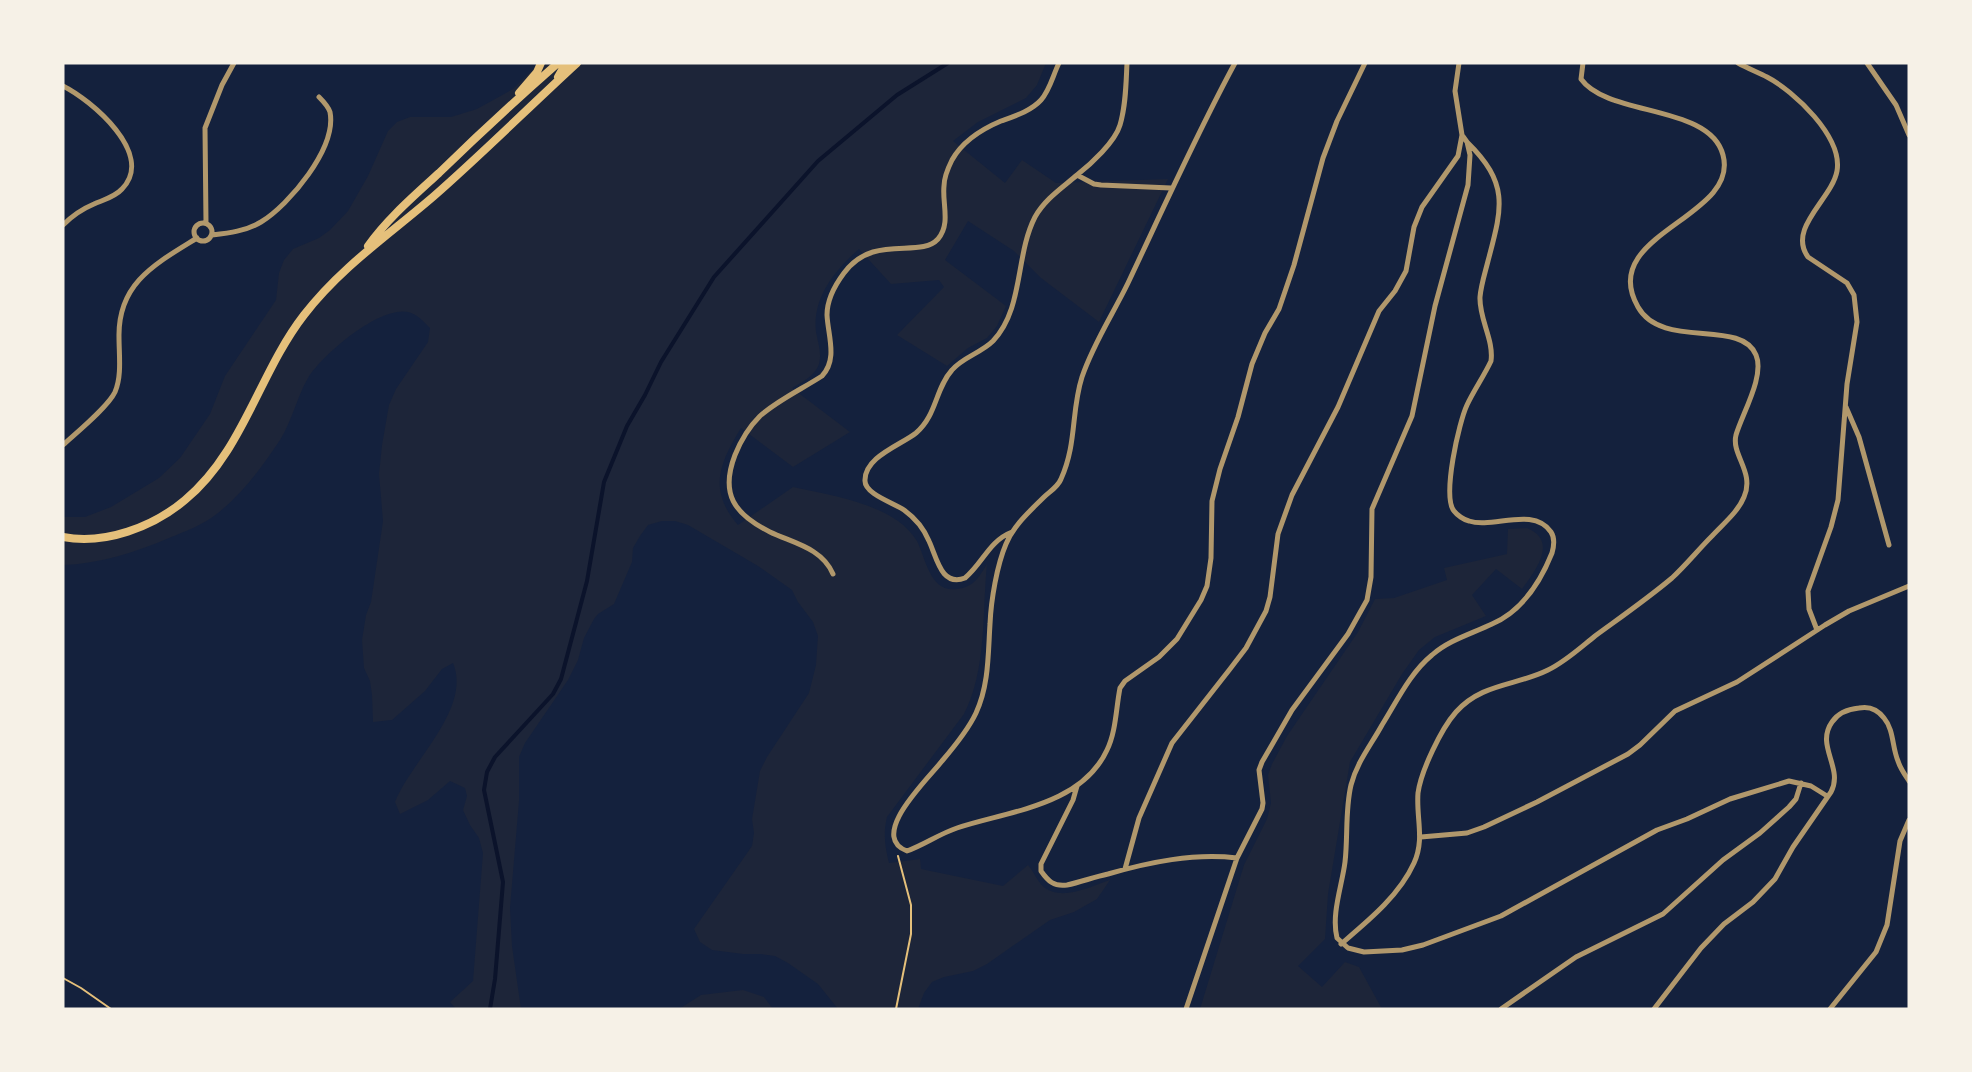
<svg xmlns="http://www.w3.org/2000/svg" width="1972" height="1072" font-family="'IBM Plex Serif',serif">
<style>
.green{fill:#1d2539}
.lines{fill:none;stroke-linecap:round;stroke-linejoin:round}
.stream{stroke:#0b132b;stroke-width:4}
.path{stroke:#e5c07b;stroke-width:2}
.minor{stroke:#b1986c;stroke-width:5}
.secondary{stroke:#e5c07b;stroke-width:8}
</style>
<rect width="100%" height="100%" fill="#14213d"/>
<path class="green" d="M 539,63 L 1046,63 L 1037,85 L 1026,98 L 978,122 L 953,141 L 1005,183 L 1022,160 L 1056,183 L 1168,179 L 1099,322 L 1041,278 L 1014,251 L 968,221 L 945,260 L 1006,306 L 997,326 L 987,338 L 968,348 L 947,366 L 897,335 L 944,287 L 939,280 L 891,284 L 859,249 C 835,270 812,298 816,332 C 818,343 822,353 819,364 C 815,376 802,382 792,388 L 850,432 L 793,467 L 741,428 C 719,464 708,490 738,525 L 793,487 C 828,495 867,500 898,521 C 905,526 912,533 917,541 C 926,559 930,593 957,589 C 974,587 979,577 987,564 C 982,613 987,669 964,714 L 887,817 C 883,833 885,847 889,863 L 920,859 L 921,869 L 1003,886 L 1028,865 C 1034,872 1038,883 1045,888 C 1063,901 1092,886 1110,880 L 1097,899 L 1074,912 L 1050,920 L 987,964 L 973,971 L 944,977 L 932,982 L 924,993 L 918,1009 L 838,1009 L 818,984 L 788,963 L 775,956 L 761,954 L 743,954 L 712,950 L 700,942 L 694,929 L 752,846 L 754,833 L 752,819 L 760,771 L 767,757 L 809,693 L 816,665 L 818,636 L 813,622 L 798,602 L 792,590 L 758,566 L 688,525 L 675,521 L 662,521 L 648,525 L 640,536 L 633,548 L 632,562 L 614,604 L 598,614 L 594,619 L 584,638 L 578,660 L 568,680 L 525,743 L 519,757 L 519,801 L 510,908 L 512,946 L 521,1009 L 456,1009 L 450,1002 L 473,981 L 483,853 L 479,838 L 470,825 L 463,810 L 467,796 L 465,788 L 450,781 L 428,800 L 400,814 L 395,802 C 411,761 472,709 453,663 L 442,669 L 425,691 L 392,720 L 373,722 L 372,695 L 370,681 L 364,668 L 362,640 L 366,615 L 371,602 L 383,521 L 379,474 L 382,445 L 389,405 L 396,389 L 428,342 L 430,328 C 424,322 417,314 408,312 C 379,306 322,355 308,378 C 297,397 292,421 280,440 C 262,467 243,493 218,513 C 203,525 186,531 169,538 C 136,552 99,564 63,565 L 63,517 L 85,517 L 111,507 L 159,478 L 180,458 L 210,414 L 225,376 L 276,300 L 279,273 L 284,260 L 293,249 L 319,238 L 330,230 L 348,211 L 368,176 L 388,131 L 397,122 L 410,117 L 451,117 L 477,109 L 513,89 Z
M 1527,528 C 1559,541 1535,571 1522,589 L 1496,569 L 1472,595 L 1486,616 L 1435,637 L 1419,650 L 1402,674 L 1350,762 L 1328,894 L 1325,939 L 1298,966 L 1322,987 L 1345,962 L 1359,967 L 1382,1009 L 1200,1009 L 1244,865 L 1267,819 L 1271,803 L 1268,775 L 1272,764 L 1287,736 L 1358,632 L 1375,599 L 1394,598 L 1447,580 L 1444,568 L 1507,554 L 1508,529 Z
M 743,990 L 764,997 L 773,1009 L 679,1009 L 701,995 Z"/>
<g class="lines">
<path class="stream" d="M 490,1009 L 495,979 L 503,882 L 484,790 L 487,772 L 495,757 L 553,694 L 561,679 L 587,581 L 604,482 L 627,426 L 645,395 L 661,362 L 714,277 L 818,161 L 897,95 L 948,63"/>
<path class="path" d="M 63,978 L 81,988 L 111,1009
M 896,1009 L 911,934 L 911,905 L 898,856"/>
<path class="minor" d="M 1235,63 C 1196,135 1163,209 1128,283 C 1113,314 1093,344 1082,377 C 1071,411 1077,444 1061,479 C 1058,487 1049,492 1043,498 C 1029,512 1014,525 1006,544 C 997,565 991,600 990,624 C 988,654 989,685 976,713 C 968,730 954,747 942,761 C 929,778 867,836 907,851 C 924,845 939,834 957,828 C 1008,811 1081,806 1107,750 C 1116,732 1116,708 1120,688 L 1125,681 L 1159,657 L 1177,639 L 1201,600 L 1207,586 L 1211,558 L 1212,501 L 1220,469 L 1238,417 L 1252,364 L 1265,333 L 1279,309 L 1294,265 L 1323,158 L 1337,121 L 1365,63
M 1738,63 C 1747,68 1757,72 1767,77 C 1794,91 1843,137 1837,171 C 1832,199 1787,228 1808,257 L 1847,283 L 1854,295 L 1857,322 L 1847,384 L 1838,500 L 1831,527 L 1808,591 L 1809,609 L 1817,630
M 1867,63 L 1896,105 L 1909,135
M 63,86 C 91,100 156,154 122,189 C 115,197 103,200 94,204 C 82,209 72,216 63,225
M 1467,142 C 1510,184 1502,208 1488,261 C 1485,273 1481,285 1480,297 C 1479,319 1494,340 1491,361 C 1484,376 1474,390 1467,405 C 1459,422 1442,496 1454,511 C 1457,515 1464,520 1469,521 C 1493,529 1533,506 1551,532 C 1555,538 1554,546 1552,553 C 1540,583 1522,611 1492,624 C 1471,634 1449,640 1432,655 C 1410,673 1397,701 1382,725 C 1371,745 1357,762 1351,785 C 1345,810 1348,837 1345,862 C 1342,886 1331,914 1337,938 L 1348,948 L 1364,952 L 1402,950 L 1423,945 L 1501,916 L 1657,830 L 1687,819 L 1730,799 L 1789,781 L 1811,786 L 1827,796
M 1077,175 C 1091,164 1115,142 1120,125 C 1126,105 1126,83 1127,63
M194 232a9 9 0 1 1 18 0a9 9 0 1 1-18 0Z
M 206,223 L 205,128 L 222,85 L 234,63
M 212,235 C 229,233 246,231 261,222 C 289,205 337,148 330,112 C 328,106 324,102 319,97
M 1846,407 L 1859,437 L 1889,545
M 63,445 C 76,433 108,407 115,392 C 122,376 119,355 119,337 C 118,283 155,264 197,238
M 1012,532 C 989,541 983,563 965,578 C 941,587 937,558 929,541 C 924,529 915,518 904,510 C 894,503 865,494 865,481 C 864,457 901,445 916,433 C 937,415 935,389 952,370 C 963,357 981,353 993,341 C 1024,308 1015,256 1035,217 C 1045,199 1062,188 1077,175 L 1094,184 L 1101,185 L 1171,188
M 833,574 C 822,548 793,543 770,532 C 734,514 720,494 735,455 C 741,440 749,427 760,416 C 778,400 802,389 822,376 C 838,359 828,336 827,315 C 827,300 835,285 844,273 C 873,233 920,259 938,239 C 951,224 942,203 944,186 C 944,177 948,168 952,160 C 962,142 982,129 1001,121 C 1015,116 1031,111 1041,100 C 1050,90 1053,75 1059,63
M 1077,786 L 1073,800 L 1041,864 L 1041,871 C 1048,881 1054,887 1067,885 C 1081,882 1094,877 1108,874 C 1150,862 1193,853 1237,858
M 1421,837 L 1467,833 L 1484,827 L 1537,802 L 1628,754 L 1640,745 L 1675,711 L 1737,682 L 1825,625 L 1849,611 L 1909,586
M 1125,869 L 1139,818 L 1172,743 L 1230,669 L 1246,648 L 1266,611 L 1270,597 L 1278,534 L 1292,495 L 1338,407 L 1379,311 L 1395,291 L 1406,271 L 1414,227 L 1422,207 L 1458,156 L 1462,135 L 1455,91 L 1459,63
M 1341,944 C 1368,921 1399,896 1414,863 C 1425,839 1416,818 1418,793 C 1421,771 1441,729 1456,712 C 1482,683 1516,686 1548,670 C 1565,662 1580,648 1595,636 C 1621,617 1647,599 1672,578 C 1686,565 1698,550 1712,536 C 1723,524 1738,512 1744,497 C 1755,472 1731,455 1736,435 C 1742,414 1765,376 1756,355 C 1741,318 1662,350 1638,307 C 1596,234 1740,218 1723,155 C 1710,104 1608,117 1581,79 L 1583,63
M 1186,1009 L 1237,858 L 1262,809 L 1263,803 L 1259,770 L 1262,762 L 1292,710 L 1348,634 L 1367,600 L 1371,577 L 1372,509 L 1412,416 L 1435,306 L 1468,185 L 1470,155 L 1467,142 L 1462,135
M 1501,1009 L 1576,957 L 1663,914 L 1723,860 L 1760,833 L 1789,807 L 1796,799 L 1801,783
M 1654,1009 L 1701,948 L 1724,924 L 1753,902 L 1775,879 L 1793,847 L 1831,792 C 1844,768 1815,746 1832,722 C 1838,713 1849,709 1859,708 C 1869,706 1878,710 1884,718 C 1894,730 1892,747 1898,761 C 1900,768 1905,775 1909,781
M 1830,1009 L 1876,952 L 1887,925 L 1900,841 L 1909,820"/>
<path class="secondary" d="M 558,77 L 566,63
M 519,93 L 537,72 L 541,63
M 368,246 C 388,218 414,196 439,173 C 478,135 517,99 558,63
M 63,537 C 105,545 153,527 185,500 C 243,452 259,373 304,315 C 341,267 390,234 434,196 C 483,153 529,107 577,63"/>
</g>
<rect width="1972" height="1072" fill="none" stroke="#f6f1e7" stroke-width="129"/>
</svg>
